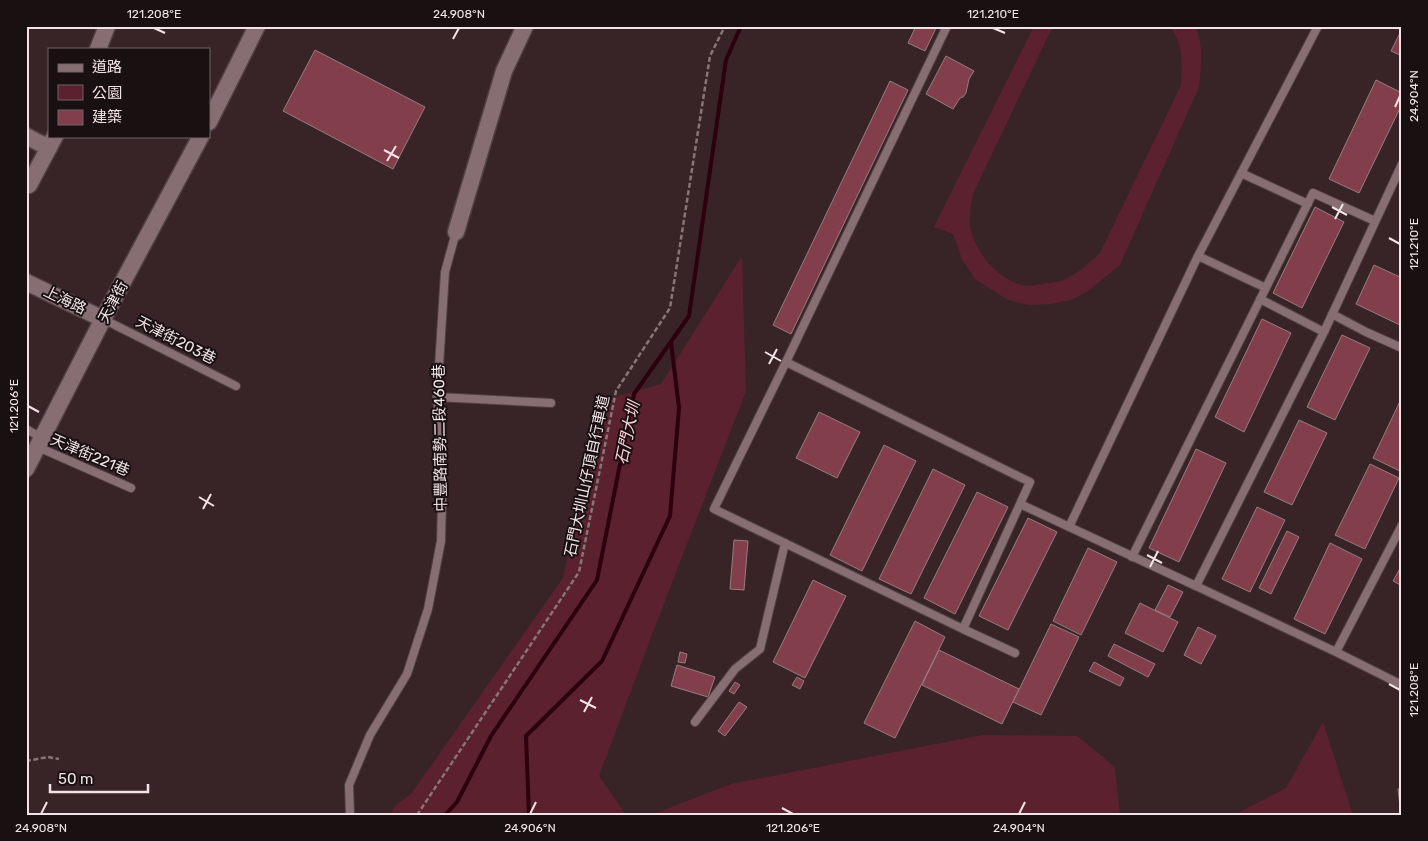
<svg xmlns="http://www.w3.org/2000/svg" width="1428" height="841" font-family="Rubik,'Noto Sans TC',sans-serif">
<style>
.green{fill:#5b212e}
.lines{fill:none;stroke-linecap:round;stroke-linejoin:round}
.stream{stroke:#2c000c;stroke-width:4}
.building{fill:#833e4c;stroke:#957d80}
.service-casing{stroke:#524143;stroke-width:10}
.minor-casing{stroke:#524143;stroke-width:19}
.path{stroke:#877578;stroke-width:2.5;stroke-dasharray:5 2.5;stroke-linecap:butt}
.service{stroke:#866e72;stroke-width:8}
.minor{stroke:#866e72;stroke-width:16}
.ticks{fill:none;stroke:#f2e4e6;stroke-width:2}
.labels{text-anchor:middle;stroke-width:4;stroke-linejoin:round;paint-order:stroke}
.street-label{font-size:15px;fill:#f2e4e6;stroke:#191012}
.water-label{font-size:16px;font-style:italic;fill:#fed2d8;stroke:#191012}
.neatline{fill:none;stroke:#f2e4e6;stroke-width:2}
.ticks-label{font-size:12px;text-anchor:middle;fill:#f2e4e6}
</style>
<rect width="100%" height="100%" fill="#382427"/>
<path class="green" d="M 1034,26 L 1055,26 L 1051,30 L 973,194 C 971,204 968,222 971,232 C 979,256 997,278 1022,285 C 1029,287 1041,284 1048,283 C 1053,282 1059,282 1063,280 C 1078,274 1089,263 1100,253 L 1181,85 C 1182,63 1184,46 1170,26 L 1195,26 C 1204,45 1201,66 1199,87 L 1120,265 L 1088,291 L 1071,300 L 1051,304 L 1028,305 L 1008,300 L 975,279 L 962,259 L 953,234 L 934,227 Z
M 742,256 L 746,391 L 653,632 L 599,776 L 626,815 L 390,815 L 396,805 L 411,794 L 563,578 L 601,401 L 661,384 Z
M 1323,722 L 1353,815 L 1234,815 L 1286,788 Z
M 982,735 L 1077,736 L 1115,767 L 1120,815 L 651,815 L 731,784 Z"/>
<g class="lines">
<path class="stream" d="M 445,815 L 457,802 L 491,736 L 597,580 L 634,394 L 689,316 L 726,60 L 741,26
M 529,815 L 526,736 L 602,661 L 670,516 L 679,408 L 671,342"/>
</g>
<path class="building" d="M 916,26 L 937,26 L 925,51 L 908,43 Z
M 1402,29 L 1402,56 L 1391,51 Z
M 315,50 L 425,107 L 393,169 L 283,111 Z
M 946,56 L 974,71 L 969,79 L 966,93 L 963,97 L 960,98 L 953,109 L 926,94 Z
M 1376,80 L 1402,93 L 1402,104 L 1359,193 L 1329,179 Z
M 890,81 L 908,90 L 791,334 L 773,325 Z
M 1315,207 L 1344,222 L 1302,308 L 1273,293 Z
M 1374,265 L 1402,278 L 1402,326 L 1356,304 Z
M 1262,319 L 1291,333 L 1244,432 L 1215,417 Z
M 1342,335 L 1370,348 L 1335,420 L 1307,407 Z
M 1402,397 L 1402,472 L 1373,458 Z
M 819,412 L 860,432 L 837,478 L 796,458 Z
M 1299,420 L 1327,433 L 1292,505 L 1264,492 Z
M 884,445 L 916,461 L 862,571 L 830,555 Z
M 1196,449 L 1226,463 L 1179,562 L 1149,548 Z
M 1370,464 L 1399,478 L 1365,549 L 1335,535 Z
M 933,469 L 965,485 L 911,594 L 879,579 Z
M 977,492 L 1008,507 L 955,614 L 924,598 Z
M 1257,507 L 1285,520 L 1250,592 L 1222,579 Z
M 1028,518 L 1057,532 L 1008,630 L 979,616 Z
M 1287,531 L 1299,537 L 1271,594 L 1259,588 Z
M 734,540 L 748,541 L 744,590 L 730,589 Z
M 1330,543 L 1362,559 L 1325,634 L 1294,619 Z
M 1088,548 L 1117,562 L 1081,635 L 1053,621 Z
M 1402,565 L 1402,586 L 1393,581 Z
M 813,580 L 846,596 L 805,678 L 773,662 Z
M 1168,585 L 1183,592 L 1170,617 L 1155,610 Z
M 1140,603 L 1178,622 L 1163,652 L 1125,633 Z
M 915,621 L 945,637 L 895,738 L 864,723 Z
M 1051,624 L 1079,637 L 1041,715 L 1013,702 Z
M 1198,627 L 1216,636 L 1201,664 L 1184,655 Z
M 1114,644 L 1155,664 L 1148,677 L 1108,656 Z
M 939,650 L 1019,689 L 1002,724 L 922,685 Z
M 680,652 L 687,654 L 685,663 L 678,662 Z
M 1094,662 L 1124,678 L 1120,686 L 1089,671 Z
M 677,665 L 715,677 L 708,697 L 671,686 Z
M 797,677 L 804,681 L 800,689 L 792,685 Z
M 735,682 L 740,685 L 734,694 L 729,691 Z
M 739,702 L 747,707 L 725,736 L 718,731 Z
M 1402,788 L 1402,815 L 1401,815 L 1398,789 Z"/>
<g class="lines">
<defs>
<path id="service" d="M 1241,173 L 1308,204
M 1198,256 L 1266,288
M 1260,299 L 1324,332
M 1332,314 L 1366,332 L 1402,348
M 103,319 L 236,386
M 786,362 L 1030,482 L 963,629 L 714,509 Z
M 786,362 L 947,26
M 437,397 L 551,403
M 26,429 L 42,438
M 38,447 L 131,488
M 1020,504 L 1196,586 L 1324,332 L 1402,164
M 1069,527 L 1198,256 L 1318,26
M 1132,557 L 1313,193 L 1375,221
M 1196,586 L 1336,652 L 1402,685
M 963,629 L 1015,653
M 1336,652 L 1402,525
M 695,722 L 735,669 L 760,649 L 785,543
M 350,815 L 349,785 L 370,735 L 407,674 L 428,609 L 441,541 L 443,459 L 437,397 L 445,272 L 456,232"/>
<path id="minor" d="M 98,49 L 107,26
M 209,122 L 257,26
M 26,136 L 49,148
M 29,185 L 55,136
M 456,232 L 504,71 L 525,26
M 26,282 L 103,319
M 26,469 L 103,319 L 201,136"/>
</defs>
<use href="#service" class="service-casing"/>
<use href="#minor" class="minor-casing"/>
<path class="path" d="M 26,761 L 48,757 L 59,759
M 417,815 L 579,572 L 616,391 L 670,308 L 710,56 L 725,26"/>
<use href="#service" class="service"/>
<use href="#minor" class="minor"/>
</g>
<path class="ticks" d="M 154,28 L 165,33M 993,28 L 1005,33M 453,39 L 459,28M 1395,107 L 1400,96M 384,150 L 399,158M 387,161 L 396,146M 1332,207 L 1347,215M 1335,219 L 1343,204M 1389,238 L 1400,244M 765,352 L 781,361M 769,364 L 777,349M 28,406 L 39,412M 199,497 L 214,506M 203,509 L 211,494M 1147,555 L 1162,563M 1150,567 L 1158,551M 1389,684 L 1400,690M 580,700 L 596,708M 584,712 L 592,697M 782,808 L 793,814M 41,814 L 47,802M 530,814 L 536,802M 1019,814 L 1025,802"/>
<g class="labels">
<g class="street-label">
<text transform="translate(65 300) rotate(26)" y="5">上海路</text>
<text transform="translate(113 302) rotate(-62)" y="5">天津街</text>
<text transform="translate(176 340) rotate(27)" y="5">天津街203巷</text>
<text transform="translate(440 438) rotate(-91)" y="5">中豐路南勢二段460巷</text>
<text transform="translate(90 455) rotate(23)" y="5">天津街221巷</text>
<text transform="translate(587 476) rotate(-78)" y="5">石門大圳山仔頂自行車道</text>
</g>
<g class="water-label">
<text transform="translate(627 433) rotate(-78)" y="6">石門大圳</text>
</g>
</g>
<rect width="1428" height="841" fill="none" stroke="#191012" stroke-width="55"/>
<rect x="48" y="48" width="162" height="90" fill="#191012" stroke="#706567"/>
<rect x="58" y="64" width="25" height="8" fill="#866e72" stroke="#706567"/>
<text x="92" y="72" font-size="15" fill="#f2e4e6">道路</text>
<rect x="58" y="85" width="25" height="15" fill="#5b212e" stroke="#706567"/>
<text x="92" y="98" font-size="15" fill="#f2e4e6">公園</text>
<rect x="58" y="110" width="25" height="15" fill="#833e4c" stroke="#706567"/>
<text x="92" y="122" font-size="15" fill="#f2e4e6">建築</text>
<path d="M50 784v8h98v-8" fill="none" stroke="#f2e4e6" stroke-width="2.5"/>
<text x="58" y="784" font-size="15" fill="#f2e4e6" stroke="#191012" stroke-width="4" paint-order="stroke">50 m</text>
<rect x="28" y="28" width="1372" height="786" class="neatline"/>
<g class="ticks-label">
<text x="154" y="18">121.208°E</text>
<text x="459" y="18">24.908°N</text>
<text x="993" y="18">121.210°E</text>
<text transform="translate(1414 96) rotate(-90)" y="4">24.904°N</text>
<text transform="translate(1414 244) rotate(-90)" y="4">121.210°E</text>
<text transform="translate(14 406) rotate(-90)" y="4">121.206°E</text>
<text transform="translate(1414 690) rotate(-90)" y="4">121.208°E</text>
<text x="41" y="832">24.908°N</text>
<text x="530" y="832">24.906°N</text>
<text x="793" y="832">121.206°E</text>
<text x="1019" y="832">24.904°N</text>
</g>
</svg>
